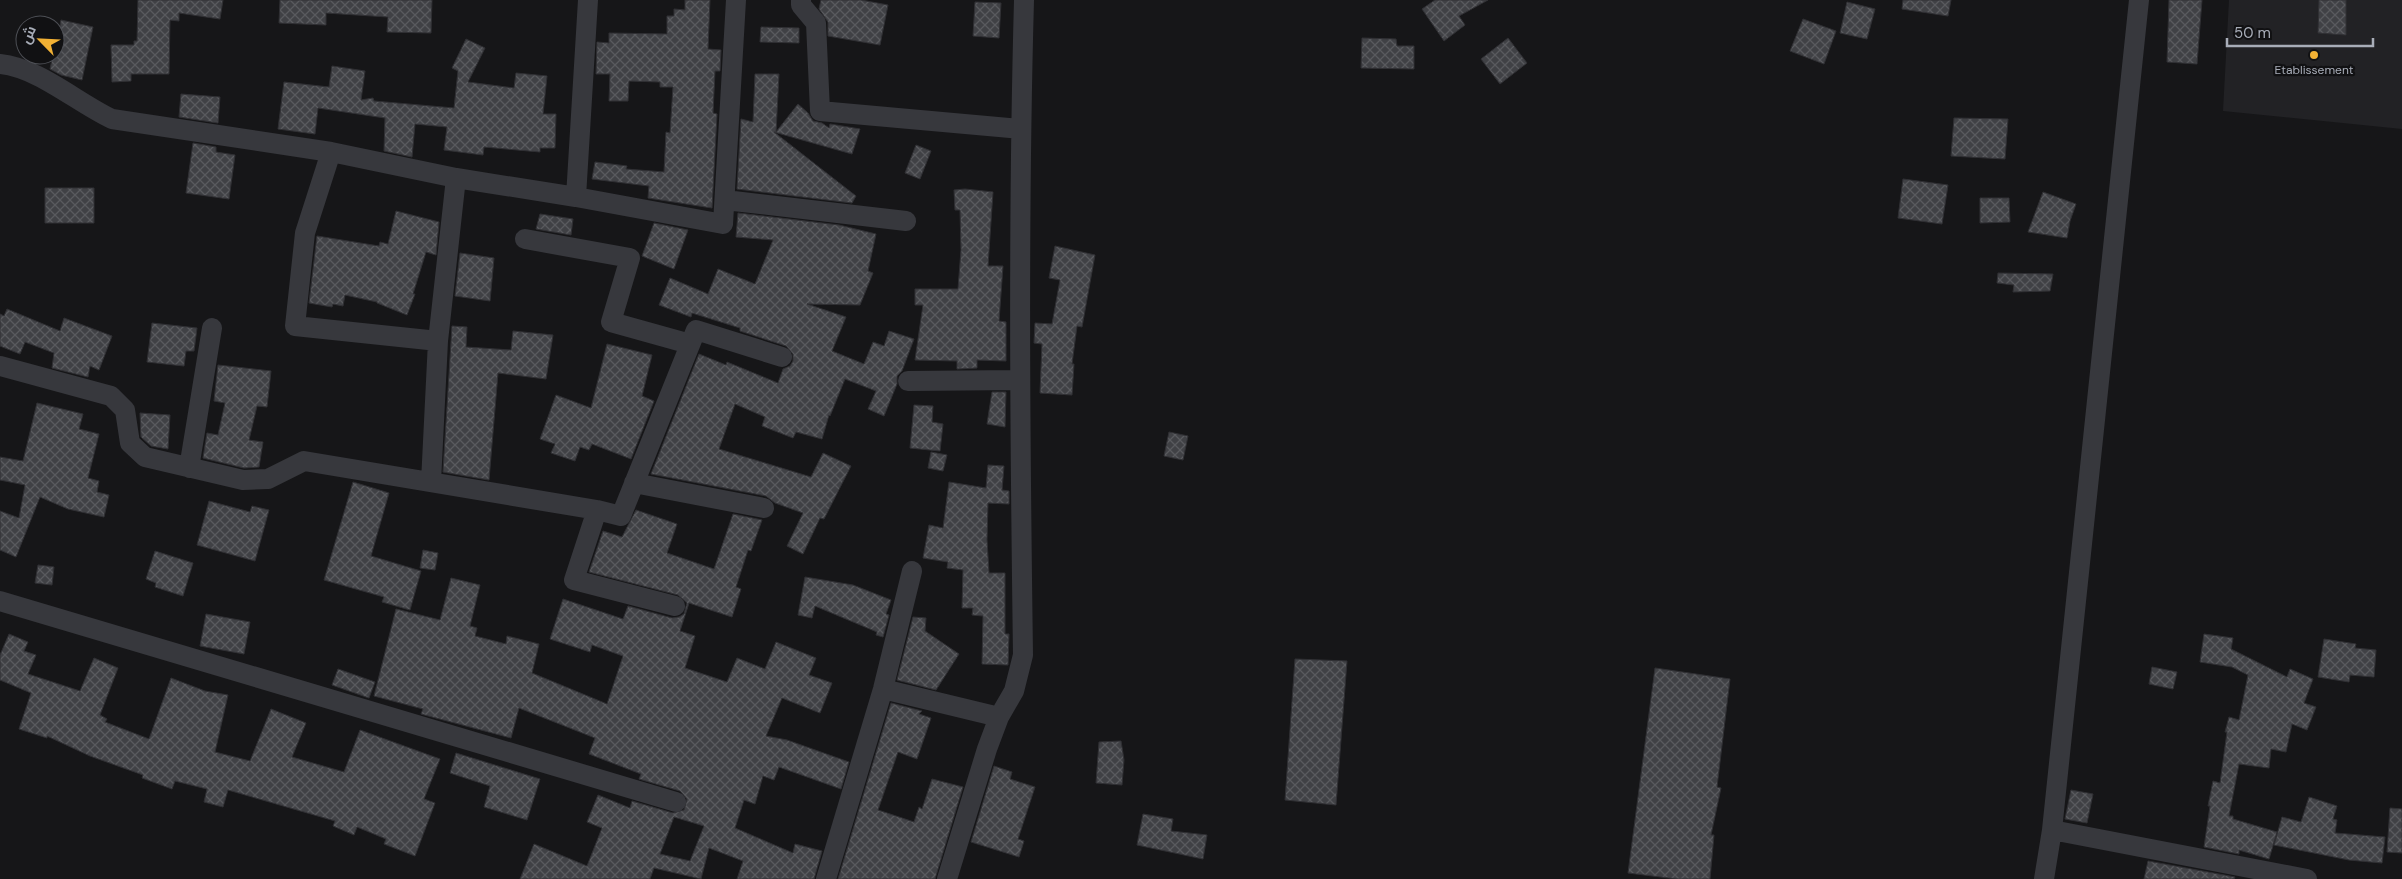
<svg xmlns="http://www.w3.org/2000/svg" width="2402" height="879" font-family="'DM Sans',Cairo,sans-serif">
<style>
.built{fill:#222225}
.building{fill:url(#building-cross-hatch);stroke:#303034;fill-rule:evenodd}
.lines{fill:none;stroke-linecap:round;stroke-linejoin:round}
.street{stroke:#37383d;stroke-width:20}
.poi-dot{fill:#f2b134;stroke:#111113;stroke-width:2}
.labels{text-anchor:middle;stroke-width:4.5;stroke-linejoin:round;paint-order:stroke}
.poi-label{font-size:12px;fill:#a8adb8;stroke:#111113}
</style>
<defs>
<pattern id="building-cross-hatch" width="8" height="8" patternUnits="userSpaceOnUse" patternTransform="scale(1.25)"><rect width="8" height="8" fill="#404145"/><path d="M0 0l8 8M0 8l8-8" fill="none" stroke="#595a5e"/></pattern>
</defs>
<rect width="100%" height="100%" fill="#161618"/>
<path class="built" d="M 2229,0 L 2402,0 L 2402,129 L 2223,111 Z"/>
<path class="building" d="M 138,0 L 223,0 L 220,19 L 179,13 L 179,21 L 170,20 L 169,74 L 131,74 L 131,81 L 112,82 L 111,45 L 134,45 L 134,41 L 137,41 Z
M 280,0 L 432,0 L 431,33 L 387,32 L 388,17 L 326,13 L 326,25 L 279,23 Z
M 685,0 L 710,0 L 708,49 L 721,50 L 720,71 L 715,71 L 713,113 L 717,114 L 712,208 L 648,198 L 649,186 L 592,179 L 595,162 L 627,166 L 626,169 L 664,172 L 666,132 L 670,133 L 673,87 L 660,87 L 660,82 L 629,81 L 628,101 L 609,101 L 610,74 L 596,74 L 597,42 L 609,43 L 609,33 L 667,34 L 667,16 L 674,16 L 674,9 L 685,10 Z
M 821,0 L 861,0 L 888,5 L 880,45 L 828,36 L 828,22 L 819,9 Z
M 1435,0 L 1488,0 L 1459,16 L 1465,25 L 1444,41 L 1422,9 Z
M 1903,0 L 1951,0 L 1948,16 L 1902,9 Z
M 2169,0 L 2202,0 L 2197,64 L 2167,62 Z
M 2319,0 L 2346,0 L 2346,35 L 2318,33 Z
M 975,2 L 1001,3 L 999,38 L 973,36 Z
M 1847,2 L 1875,9 L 1867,39 L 1840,33 Z
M 1803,19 L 1836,31 L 1824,64 L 1790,51 Z
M 61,20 L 93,27 L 82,80 L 61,75 L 50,69 L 53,55 L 55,55 Z
M 761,27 L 799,28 L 799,43 L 760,42 Z
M 1362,38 L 1396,39 L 1397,46 L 1414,46 L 1414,69 L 1361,68 Z
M 1508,38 L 1527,63 L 1500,84 L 1481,59 Z
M 466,39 L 485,48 L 468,82 L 514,88 L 516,73 L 547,76 L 543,114 L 556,114 L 555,148 L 540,148 L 540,152 L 484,147 L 483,155 L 444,150 L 447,127 L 415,124 L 412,157 L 384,151 L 385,118 L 318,108 L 315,134 L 278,129 L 284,82 L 329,87 L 332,66 L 365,71 L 361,100 L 373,98 L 374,101 L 454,108 L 458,71 L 452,68 Z
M 755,74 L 779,74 L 776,132 L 798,104 L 808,113 L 813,121 L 822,123 L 829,128 L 830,124 L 860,129 L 852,154 L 774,132 L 856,196 L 852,203 L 737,189 L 741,119 L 753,122 Z
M 181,94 L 220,97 L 218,123 L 179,117 Z
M 1954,118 L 2008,119 L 2005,159 L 1951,156 Z
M 193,143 L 216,147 L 216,152 L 235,155 L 229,199 L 186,193 Z
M 916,145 L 931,151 L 920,179 L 905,173 Z
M 1903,179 L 1948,185 L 1942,224 L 1898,218 Z
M 45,188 L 94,188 L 94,223 L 45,223 Z
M 965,189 L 993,192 L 988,266 L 1003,266 L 999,321 L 1006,322 L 1006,361 L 977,360 L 977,368 L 957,369 L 957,361 L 915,360 L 923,305 L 915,305 L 915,289 L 958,289 L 961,250 L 960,210 L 955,210 L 954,190 Z
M 2043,192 L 2076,204 L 2070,221 L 2067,238 L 2028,232 Z
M 1980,198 L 2009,198 L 2010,222 L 1980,223 Z
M 396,211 L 439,222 L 436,255 L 426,252 L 413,294 L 415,294 L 407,315 L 377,303 L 377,302 L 345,295 L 343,306 L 333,304 L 332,307 L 309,303 L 317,236 L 379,246 L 380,242 L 388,244 Z
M 738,213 L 839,225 L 876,234 L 868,271 L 873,273 L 860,305 L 807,304 L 846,317 L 832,351 L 864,364 L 873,342 L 884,346 L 889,331 L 914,339 L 902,371 L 897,376 L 897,384 L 884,416 L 868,409 L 876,391 L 845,379 L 830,416 L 829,415 L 822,439 L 796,432 L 793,438 L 762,426 L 765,417 L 735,404 L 719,449 L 811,477 L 823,453 L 851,466 L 824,519 L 820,518 L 803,554 L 787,546 L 803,513 L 775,503 L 766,496 L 651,474 L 699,354 L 726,365 L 727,362 L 778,383 L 783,369 L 790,366 L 793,361 L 793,354 L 786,346 L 740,331 L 740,328 L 692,313 L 691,317 L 659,305 L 670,278 L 708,294 L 718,269 L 755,284 L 773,240 L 736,237 Z
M 540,214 L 573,219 L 571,235 L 536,229 Z
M 654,223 L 688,230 L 674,269 L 642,256 Z
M 1055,246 L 1095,255 L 1082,327 L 1077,326 L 1072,364 L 1074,364 L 1072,395 L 1040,393 L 1042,344 L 1034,343 L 1035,323 L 1052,324 L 1060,280 L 1049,278 Z
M 460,253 L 494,258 L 490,301 L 455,296 Z
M 1998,273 L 2053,274 L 2050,291 L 2013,292 L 2014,285 L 1997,283 Z
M 7,309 L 60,331 L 64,318 L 112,336 L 99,370 L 90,366 L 88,377 L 52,368 L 54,353 L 25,342 L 20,354 L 0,346 L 0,314 L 4,316 Z
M 152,323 L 197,328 L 194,351 L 186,351 L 184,366 L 147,362 Z
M 452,326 L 467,327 L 466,347 L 511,350 L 513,331 L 553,335 L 546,379 L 498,373 L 489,480 L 443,472 Z
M 607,344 L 652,355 L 642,396 L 654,401 L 631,459 L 592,444 L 589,450 L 580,447 L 575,461 L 551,453 L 555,444 L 540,439 L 556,395 L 591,408 Z
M 218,365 L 271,371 L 267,407 L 257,406 L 249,440 L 263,442 L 259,467 L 244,468 L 203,458 L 207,433 L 218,435 L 225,403 L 214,401 Z
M 992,392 L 1006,392 L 1005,427 L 987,424 Z
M 37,403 L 83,414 L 79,429 L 99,434 L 88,478 L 99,481 L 97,492 L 109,495 L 104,517 L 68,509 L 40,497 L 16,557 L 0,550 L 0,511 L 19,518 L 25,485 L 0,480 L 0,457 L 23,461 Z
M 914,405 L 933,406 L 932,422 L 943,424 L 940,451 L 910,448 Z
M 140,413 L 170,415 L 168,449 L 151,446 L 141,437 Z
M 1169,432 L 1188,436 L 1183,460 L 1164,456 Z
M 931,452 L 947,455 L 943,471 L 928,468 Z
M 988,465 L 1004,466 L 1002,490 L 1009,491 L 1009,504 L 988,503 L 987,540 L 989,573 L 1005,573 L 1005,634 L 1009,634 L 1008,665 L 982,664 L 983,616 L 972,615 L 973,608 L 962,608 L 963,570 L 947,568 L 948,562 L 923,558 L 929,525 L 943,528 L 949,482 L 986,488 Z
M 353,482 L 389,493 L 371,556 L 421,571 L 410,610 L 382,602 L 384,597 L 324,580 Z
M 209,501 L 250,512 L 252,506 L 269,510 L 255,561 L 197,545 Z
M 636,510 L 677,524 L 667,553 L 714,569 L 733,514 L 762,520 L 751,551 L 748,550 L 736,587 L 741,589 L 732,617 L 689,603 L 680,631 L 695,636 L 685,668 L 727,682 L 737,658 L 765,669 L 776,642 L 816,658 L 809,675 L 832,683 L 820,713 L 782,698 L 766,736 L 787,740 L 849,762 L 841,789 L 779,767 L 774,780 L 763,776 L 755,804 L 744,800 L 735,828 L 793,853 L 795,844 L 822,851 L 814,879 L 737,879 L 743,861 L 709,848 L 701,879 L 654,868 L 650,879 L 520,879 L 534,844 L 587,866 L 602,828 L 587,822 L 598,795 L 630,808 L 632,801 L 673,813 L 684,810 L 687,799 L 680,791 L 639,779 L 641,774 L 589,754 L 595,738 L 519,708 L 511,738 L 421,714 L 423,709 L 374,696 L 396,609 L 440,620 L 451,578 L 480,585 L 470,626 L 477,628 L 475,636 L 506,644 L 507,636 L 539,644 L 532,673 L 607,704 L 623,656 L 592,645 L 590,652 L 550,639 L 563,599 L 623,619 L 628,606 L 672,618 L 679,617 L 684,614 L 687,603 L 678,595 L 589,572 L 603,531 L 622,537 ZM 674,817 L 704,826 L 690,861 L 660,854 Z
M 423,550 L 438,553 L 435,570 L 420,568 Z
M 155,551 L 193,563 L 183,596 L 155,587 L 156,583 L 146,579 Z
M 38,565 L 54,567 L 52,585 L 35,583 Z
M 805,577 L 853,585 L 891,600 L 886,614 L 889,615 L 883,637 L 876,635 L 877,632 L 815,606 L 812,618 L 798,615 Z
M 206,614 L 250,622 L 244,654 L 200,646 Z
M 913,617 L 926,618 L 925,631 L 959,654 L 936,690 L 897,680 Z
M 9,634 L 28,642 L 24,651 L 36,655 L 28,674 L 80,691 L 94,658 L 118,668 L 100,715 L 107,719 L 105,722 L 149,739 L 171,678 L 205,691 L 228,695 L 215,752 L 250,761 L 271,709 L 306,723 L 292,757 L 344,772 L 360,730 L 440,759 L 424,799 L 435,803 L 415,856 L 384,844 L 386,839 L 357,827 L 354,835 L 333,826 L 335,821 L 228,790 L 223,807 L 204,802 L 207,789 L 175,781 L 172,789 L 142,778 L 143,775 L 90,756 L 47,736 L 47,738 L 19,729 L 31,693 L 0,680 L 0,655 Z
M 2204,634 L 2233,638 L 2231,649 L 2287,677 L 2290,669 L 2313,679 L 2304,703 L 2316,707 L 2307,730 L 2292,724 L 2286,752 L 2271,749 L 2269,768 L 2239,764 L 2229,816 L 2233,816 L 2233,819 L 2277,832 L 2269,859 L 2239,850 L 2239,854 L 2204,847 L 2210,806 L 2208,806 L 2213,781 L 2220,783 L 2227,732 L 2225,732 L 2229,717 L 2239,720 L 2248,675 L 2232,667 L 2200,662 Z
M 2324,639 L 2356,644 L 2355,648 L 2376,650 L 2374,677 L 2350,675 L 2349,682 L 2318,677 Z
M 1295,659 L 1347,661 L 1336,805 L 1285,800 Z
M 2152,667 L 2177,672 L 2173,689 L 2149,684 Z
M 1655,668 L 1730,679 L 1717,787 L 1721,788 L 1711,835 L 1714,835 L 1710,879 L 1677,879 L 1628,873 Z
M 338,669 L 375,682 L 369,698 L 332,685 Z
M 891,703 L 922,711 L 919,714 L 931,718 L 917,759 L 898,752 L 878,810 L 914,822 L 919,807 L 922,809 L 932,779 L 963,787 L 935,879 L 838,879 Z
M 1121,741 L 1124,760 L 1122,785 L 1096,783 L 1099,742 Z
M 456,753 L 540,779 L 527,820 L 484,807 L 490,786 L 450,773 Z
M 994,766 L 1012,772 L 1010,779 L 1035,787 L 1018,839 L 1024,841 L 1019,857 L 971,842 Z
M 2071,790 L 2093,794 L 2087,823 L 2065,819 Z
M 2309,797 L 2337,806 L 2333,819 L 2337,820 L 2335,833 L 2385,837 L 2382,863 L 2349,860 L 2274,845 L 2282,817 L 2301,822 Z
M 2390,808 L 2402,809 L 2402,853 L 2387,852 Z
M 1143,814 L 1173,819 L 1171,831 L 1207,835 L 1203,859 L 1137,845 Z
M 2148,861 L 2235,877 L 2234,879 L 2144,879 Z"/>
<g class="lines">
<path class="street" d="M 801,0 L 801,5 L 816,23 L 820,111 L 1020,129
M 0,64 C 39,68 76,102 112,119 L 331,152 L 456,178 L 576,197 L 723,224 L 736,0
M 331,152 L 305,233 L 295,326 L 438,341
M 576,197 L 588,0
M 725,200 L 906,221
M 525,239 L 630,258 L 611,322 L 690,344
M 0,366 L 111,396 L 125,410 L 130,443 L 145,457 L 243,480 L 268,479 L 304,461 L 597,510 L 621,516 L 696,330 L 782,357
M 908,381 L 1019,380
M 189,468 L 212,328
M 431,482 L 438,341 L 456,178
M 634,483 L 764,508
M 597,510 L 574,580 L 675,606
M 0,601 L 676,802
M 883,689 L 999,717
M 2052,830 L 2307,879
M 826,879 L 883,689 L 912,571
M 947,879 L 987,749 L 999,717 L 1014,691 L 1023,655 C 1020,437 1018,218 1024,0
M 2044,879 L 2052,830 L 2139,0"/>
</g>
<circle class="poi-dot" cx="2314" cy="55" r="5"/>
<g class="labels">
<g class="poi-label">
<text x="2314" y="74">Etablissement</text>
</g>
</g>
<g transform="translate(40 40) rotate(294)"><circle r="24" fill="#111113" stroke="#4d4f55"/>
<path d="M0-4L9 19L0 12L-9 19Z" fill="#f2b134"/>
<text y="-8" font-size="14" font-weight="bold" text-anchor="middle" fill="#a8adb8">ش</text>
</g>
<path d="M2227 38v8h146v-8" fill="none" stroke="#a8adb8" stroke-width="2.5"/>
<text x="2234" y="38" font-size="15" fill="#a8adb8" stroke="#111113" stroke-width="4" paint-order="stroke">50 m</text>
</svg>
